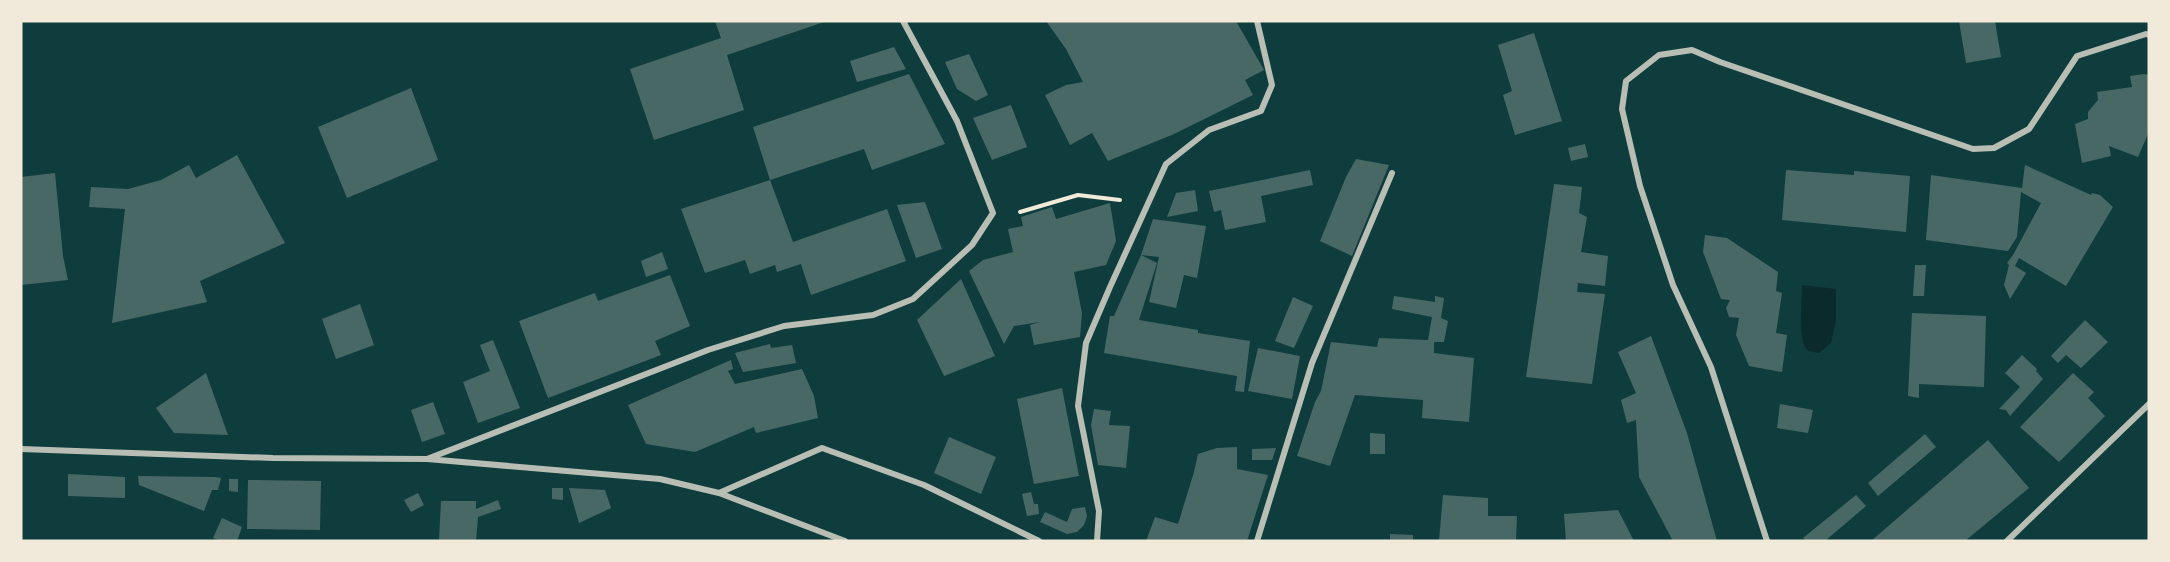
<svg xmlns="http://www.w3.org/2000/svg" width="2170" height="562" font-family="Rubik,sans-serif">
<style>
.water{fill:#0a2a2b}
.building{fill:#486865}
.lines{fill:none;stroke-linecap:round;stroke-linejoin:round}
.path{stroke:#f1e9da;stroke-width:4}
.minor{stroke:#b8beb3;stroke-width:6}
</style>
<rect width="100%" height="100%" fill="#0f3d3e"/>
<path class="water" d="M 1802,285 L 1836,289 L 1836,320 L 1831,343 L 1819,353 L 1808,351 C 1797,341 1802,300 1802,285 Z"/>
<path class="building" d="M 715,21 L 827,21 L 727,55 L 744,110 L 654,140 L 630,69 L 721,38 Z
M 1046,21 L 1236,21 L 1264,70 L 1245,80 L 1253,95 L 1174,134 L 1108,161 L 1092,133 L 1070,145 L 1045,95 L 1066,85 L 1083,82 L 1066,49 Z
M 1959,21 L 1995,21 L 2001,57 L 1966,63 Z
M 1534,33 L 1562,121 L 1515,135 L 1503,95 L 1512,91 L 1498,45 Z
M 894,47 L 906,69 L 857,82 L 850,61 Z
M 969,54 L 988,95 L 976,101 L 957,89 L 945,62 Z
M 909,74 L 945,144 L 872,170 L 864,149 L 770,180 L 753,127 Z
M 2144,74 L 2149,75 L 2149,132 L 2138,157 L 2109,146 L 2111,156 L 2082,163 L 2075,124 L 2088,119 L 2088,112 L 2098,100 L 2097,92 L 2132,87 L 2130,76 Z
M 411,88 L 438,160 L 347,198 L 318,127 Z
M 1011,105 L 1027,147 L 992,160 L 973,118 Z
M 1585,144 L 1588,157 L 1571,161 L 1568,148 Z
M 237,155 L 285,243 L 200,281 L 207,302 L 112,323 L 125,209 L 89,207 L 91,187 L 128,189 L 161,180 L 189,165 L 196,178 Z
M 1356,159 L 1389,165 L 1352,256 L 1320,241 L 1346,177 Z
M 2025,165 L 2091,195 L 2092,193 L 2100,195 L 2113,207 L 2066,286 L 2019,258 L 2015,266 L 2026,273 L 2010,299 L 2004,285 L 2009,265 L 2007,263 L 2013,255 L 2041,203 L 2021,192 L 2017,237 L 2008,251 L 1926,240 L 1931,175 L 2022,188 Z
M 1310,170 L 1313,185 L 1261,196 L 1266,222 L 1225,230 L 1221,210 L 1214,212 L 1209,191 Z
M 1786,170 L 1854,175 L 1854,171 L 1910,176 L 1906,232 L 1782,220 Z
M 55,173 L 63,256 L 68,280 L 21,285 L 21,177 Z
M 770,180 L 793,242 L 887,209 L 906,261 L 811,295 L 801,264 L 777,272 L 775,265 L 750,274 L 745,260 L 705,273 L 681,209 Z
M 1554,184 L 1582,187 L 1579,213 L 1587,217 L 1581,252 L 1608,256 L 1605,286 L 1578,283 L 1577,292 L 1605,294 L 1592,384 L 1526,377 Z
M 1195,190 L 1198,211 L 1167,217 L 1176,193 Z
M 925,202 L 942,249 L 916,258 L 897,205 Z
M 1110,203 L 1116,241 L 1106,265 L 1074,272 L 1082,313 L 1080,337 L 1034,345 L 1030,325 L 1040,322 L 1014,326 L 1004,344 L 969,271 L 983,260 L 1013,252 L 1008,229 L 1023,226 L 1021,217 L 1052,207 L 1056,219 Z
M 1153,219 L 1206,226 L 1197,278 L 1184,275 L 1176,308 L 1149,302 L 1159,257 L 1141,255 L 1157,263 L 1139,320 L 1198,330 L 1198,333 L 1250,341 L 1244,392 L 1235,391 L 1237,376 L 1104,353 L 1110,316 L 1114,316 L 1141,255 Z
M 1705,235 L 1727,238 L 1778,272 L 1776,291 L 1782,293 L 1776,333 L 1787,335 L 1782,372 L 1749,366 L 1736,335 L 1739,318 L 1729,317 L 1726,308 L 1730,300 L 1721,299 L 1703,252 Z
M 662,252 L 668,269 L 646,277 L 641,261 Z
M 1915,265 L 1926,265 L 1924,296 L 1913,296 Z
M 670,275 L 690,326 L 655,341 L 661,355 L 548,398 L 519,321 L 595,293 L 598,301 Z
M 961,279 L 995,356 L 944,376 L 917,320 Z
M 1394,296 L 1435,302 L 1435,296 L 1444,298 L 1441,318 L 1448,321 L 1444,342 L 1434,342 L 1434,353 L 1474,358 L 1469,422 L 1422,418 L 1423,400 L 1355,395 L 1330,466 L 1297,456 L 1315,402 L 1321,391 L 1331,342 L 1377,347 L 1379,338 L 1428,340 L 1432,317 L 1392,309 Z
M 1293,297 L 1313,306 L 1294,348 L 1275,341 Z
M 360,304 L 374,345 L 336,359 L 322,319 Z
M 1912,313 L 1986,316 L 1984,387 L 1919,384 L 1919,398 L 1908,396 Z
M 2085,320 L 2108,342 L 2081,368 L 2066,355 L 2058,363 L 2051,356 Z
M 1651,336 L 1687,433 L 1717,541 L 1673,541 L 1639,477 L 1636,420 L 1627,423 L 1621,400 L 1636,393 L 1618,352 Z
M 493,340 L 520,408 L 478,423 L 463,382 L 490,371 L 480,345 Z
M 770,344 L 771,348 L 792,345 L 796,363 L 743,372 L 735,353 Z
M 1258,348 L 1300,356 L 1292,399 L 1248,391 Z
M 2022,355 L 2037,369 L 2036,371 L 2043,379 L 2010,416 L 2006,410 L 1999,409 L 2020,387 L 2005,373 Z
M 731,360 L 733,369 L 728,371 L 735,384 L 802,369 L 814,396 L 818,418 L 756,433 L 754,427 L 695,452 L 646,444 L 628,405 Z
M 206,373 L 228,435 L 174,433 L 156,408 Z
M 2073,373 L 2094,392 L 2088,398 L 2105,416 L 2059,462 L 2020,427 Z
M 1062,388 L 1079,476 L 1034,484 L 1017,399 Z
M 433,402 L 445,434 L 422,442 L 411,410 Z
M 1780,404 L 1813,410 L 1808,433 L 1777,428 Z
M 1094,409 L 1111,411 L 1109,425 L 1130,426 L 1126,468 L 1098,465 L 1091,425 Z
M 1370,433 L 1385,434 L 1385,454 L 1370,454 Z
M 1925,434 L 1936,447 L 1878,496 L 1868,483 Z
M 949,437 L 996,457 L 981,494 L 934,473 Z
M 1988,440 L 2029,488 L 1965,541 L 1871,541 Z
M 1237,447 L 1237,469 L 1268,475 L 1247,541 L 1146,541 L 1155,517 L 1178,524 L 1194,472 L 1198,454 L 1217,448 Z
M 1276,448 L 1272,460 L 1252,460 L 1252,449 Z
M 68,474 L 125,477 L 125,498 L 68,496 Z
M 138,476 L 215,477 L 221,478 L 218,490 L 212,490 L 204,511 L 139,485 Z
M 229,479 L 238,479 L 238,492 L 229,491 Z
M 248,480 L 321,481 L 320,530 L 247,529 Z
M 552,488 L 563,488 L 563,500 L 552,499 Z
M 569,488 L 605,490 L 611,508 L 579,523 Z
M 1031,492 L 1034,504 L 1038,504 L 1039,514 L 1027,516 L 1022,494 Z
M 418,493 L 424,505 L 411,512 L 404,500 Z
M 1443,495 L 1488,498 L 1488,516 L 1517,516 L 1516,541 L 1439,541 Z
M 1856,495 L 1866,506 L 1825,541 L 1806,541 L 1803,538 Z
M 498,500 L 501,509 L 478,517 L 476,541 L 439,541 L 441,501 L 476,501 L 476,509 Z
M 1085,507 L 1087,516 L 1084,525 L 1077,532 L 1067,534 L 1040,522 L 1045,512 L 1067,522 L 1072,509 Z
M 1618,510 L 1634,541 L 1566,541 L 1564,514 Z
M 222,518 L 242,527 L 237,541 L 222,541 L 213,538 Z
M 1390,534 L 1413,535 L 1413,541 L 1390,541 Z"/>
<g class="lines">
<path class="path" d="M 1020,212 L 1078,195 L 1120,200"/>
<path class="minor" d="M 21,449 L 273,458 L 427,459 L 660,479 L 719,493 L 845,541
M 427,459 L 708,350 L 784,326 L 873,315 L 913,299 L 972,245 L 993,213 L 957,121 L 903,21
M 719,493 L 822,448 L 924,485 L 1039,541
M 1097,541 L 1099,511 L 1078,406 L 1086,343 L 1110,287 L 1166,164 L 1209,130 L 1261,111 L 1272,85 L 1257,21
M 1257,541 L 1312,363 L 1392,173
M 1767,541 L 1711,367 L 1673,285 L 1640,186 L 1622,109 L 1626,81 L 1659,55 L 1692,50 L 1720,62 L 1973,149 L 1994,148 L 2029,129 L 2077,56 L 2146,34 L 2149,35
M 2007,541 L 2149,404"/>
</g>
<rect width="2170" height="562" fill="none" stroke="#f1e9da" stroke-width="45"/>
</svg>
